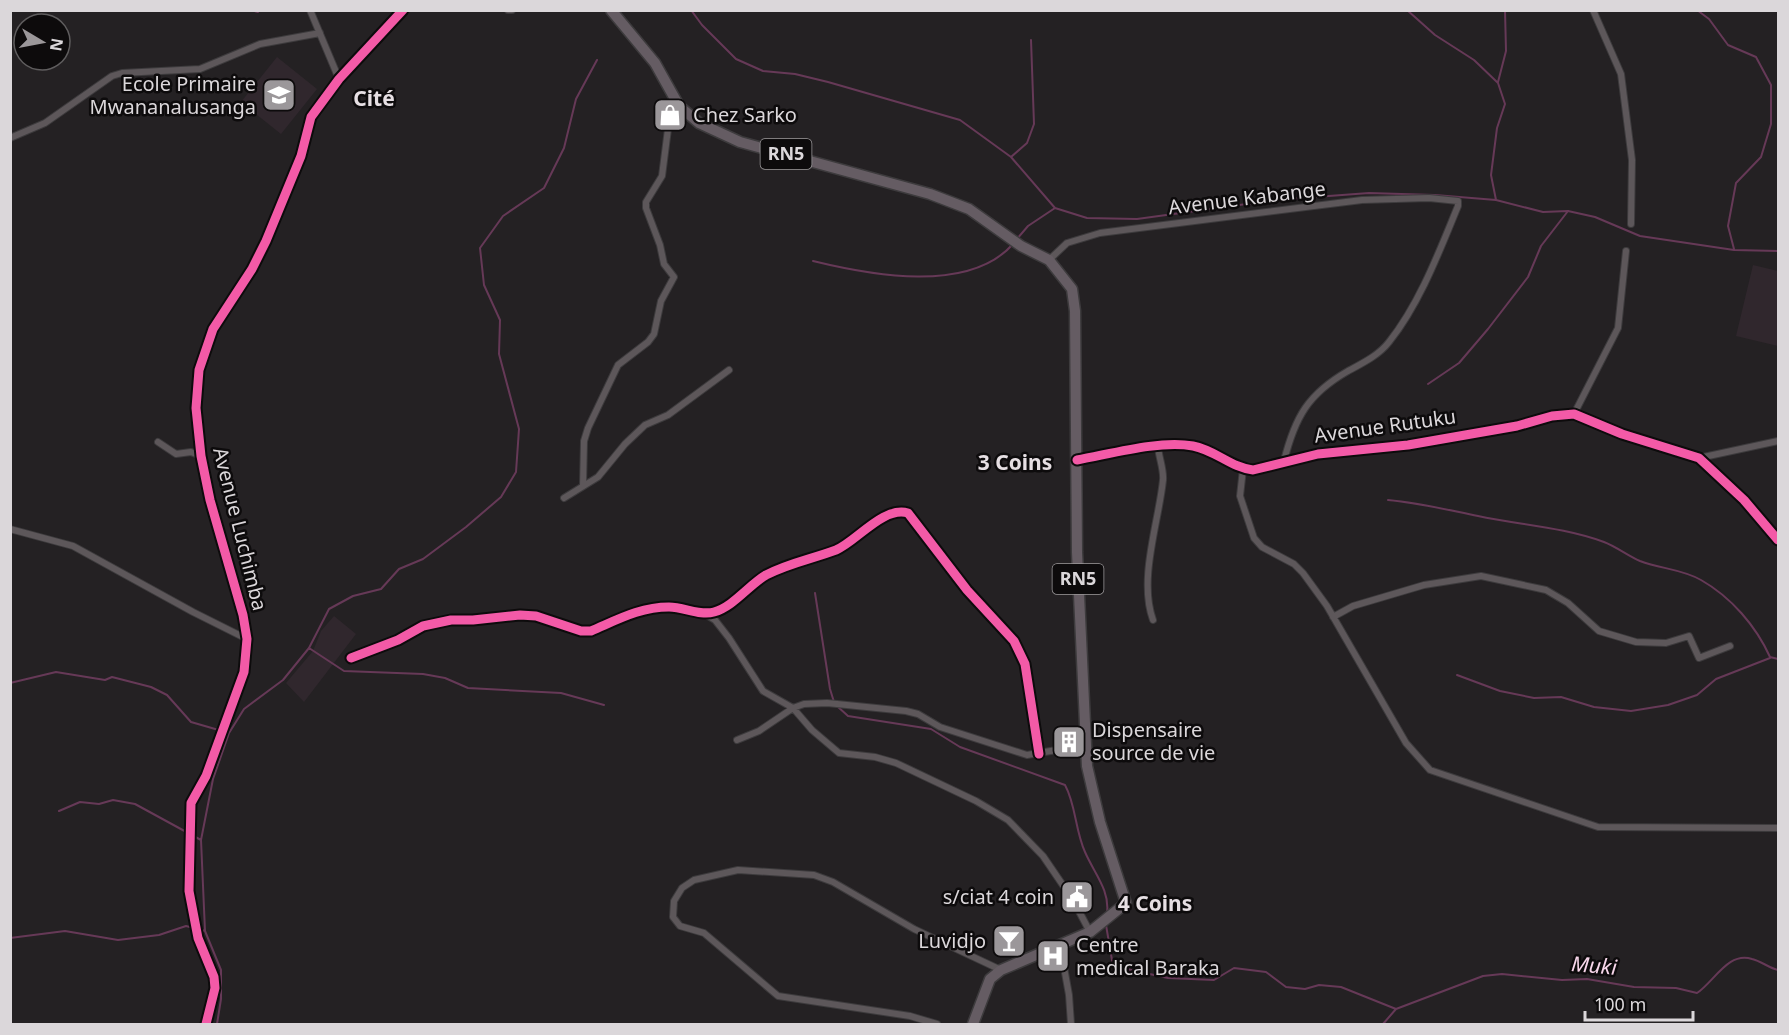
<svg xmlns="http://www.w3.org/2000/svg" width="1789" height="1035" font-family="'Noto Sans',sans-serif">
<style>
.built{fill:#30272d}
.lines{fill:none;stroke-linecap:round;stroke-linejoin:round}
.stream{stroke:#663957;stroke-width:2}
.street-casing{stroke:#3d3b3d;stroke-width:8}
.highway-casing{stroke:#3d3b3d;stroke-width:13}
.street{stroke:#5d575a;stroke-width:6}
.highway{stroke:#655c63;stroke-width:10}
.cycleway-casing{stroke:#0d0b0c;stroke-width:13}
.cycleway{stroke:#f35aa7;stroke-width:9}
.labels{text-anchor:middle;stroke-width:5;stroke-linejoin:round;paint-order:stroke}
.shield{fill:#0d0b0c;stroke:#9d9a9c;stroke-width:1.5}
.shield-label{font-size:18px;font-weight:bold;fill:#dbd7da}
.poi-label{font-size:20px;fill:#dbd7da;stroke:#0d0b0c;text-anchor:end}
.street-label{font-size:20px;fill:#dbd7da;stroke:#0d0b0c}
.neighbourhood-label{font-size:21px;font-weight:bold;fill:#e6dfe3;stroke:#0d0b0c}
.water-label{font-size:21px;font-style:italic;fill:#f8d7eb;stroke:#0d0b0c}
</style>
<rect width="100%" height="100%" fill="#242123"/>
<path class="built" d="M 277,57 L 317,89 L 281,134 L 241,102 Z
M 1753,265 L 1778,271 L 1778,346 L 1736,336 Z
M 334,616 L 356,634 L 304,702 L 286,683 L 313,651 L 321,631 Z"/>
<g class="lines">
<path class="stream" d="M 251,10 L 258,12
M 691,10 L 702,25 L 736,59 L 763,71 L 795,74 L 828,82 L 960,120 L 1011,157 L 1055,208 L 1087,218 L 1137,219 L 1275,200 L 1369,193 L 1435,195 L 1496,200 L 1543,212 L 1568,211 L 1595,217 L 1640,236 L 1734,250 L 1778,251
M 1407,10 L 1435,35 L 1474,60 L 1498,83 L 1505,104 L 1497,128 L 1491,175 L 1496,200
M 1697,10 L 1709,19 L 1728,45 L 1756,57 L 1771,85 L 1771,124 L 1761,157 L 1736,183 L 1728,226 L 1734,249
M 1498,82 L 1506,51 L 1505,10
M 1011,157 L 1027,143 L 1034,124 L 1031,40
M 1016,240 L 1028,226 L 1055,208
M 813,261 C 870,275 969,294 1013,244
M 1428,384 L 1459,363 L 1488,329 L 1528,277 L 1541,246 L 1568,211
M 1388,500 C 1420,503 1448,510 1478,516 C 1520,525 1563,527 1604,542 C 1617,547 1628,556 1640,561 C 1661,569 1682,569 1701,580 C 1731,597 1756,626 1770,657 L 1778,659
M 815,593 L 830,689 L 834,702
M 309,648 L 344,671 L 423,674 L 445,678 L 468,688 L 561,693 L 604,705
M 1457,675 L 1500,691 L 1534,698 L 1561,697 L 1594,707 L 1631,711 L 1668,705 L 1697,695 L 1716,679 L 1770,658
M 10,683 L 56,672 L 105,680 L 112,677 L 151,687 L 167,695 L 191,722 L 229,733
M 837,706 L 848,716 L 931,729 L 960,747 L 1065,785 C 1076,805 1075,830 1085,852 C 1094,873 1110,890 1107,913
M 59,811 L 80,802 L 99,804 L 113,800 L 135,804 L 201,840
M 1106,925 L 1113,966 L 1168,978 L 1214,980 L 1234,968 L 1266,972 L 1286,987 L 1305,989 L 1319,985 L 1341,987 L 1396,1009
M 10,938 L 65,931 L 118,940 L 159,935 L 186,926 L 205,931
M 217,1024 L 221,999 L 221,970 L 205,931 L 201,840 L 213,779 L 229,733 L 244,709 L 283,680 L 309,648 L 329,609 L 353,596 L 381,589 L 399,569 L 423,559 L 466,527 L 501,497 L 516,472 L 519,429 L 499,354 L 500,320 L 484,285 L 480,248 L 503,216 L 544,188 L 564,148 L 576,99 L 597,60
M 1383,1024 L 1396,1009 L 1483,976 L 1502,974 L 1562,980 L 1587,979 L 1634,987 L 1676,988 L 1697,993 C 1714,982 1728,951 1752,959 C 1761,961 1769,968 1778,970"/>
<defs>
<path id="street" d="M 310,10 L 339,79
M 508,10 L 512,10
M 1593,10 L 1621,74 L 1632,160 L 1631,224
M 10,138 L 45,123 L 112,76 L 122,73 L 200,69 L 260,44 L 320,33
M 1049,260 L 1067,243 L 1100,233 L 1362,200 L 1429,198 L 1458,201 L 1458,206 C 1439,252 1420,303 1389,342 C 1379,355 1363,363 1348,371 C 1308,394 1295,417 1284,461
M 1574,414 L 1618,328 L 1626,251
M 158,442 L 176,454 L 191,452 L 201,456
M 1699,458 L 1778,441
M 1077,460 C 1111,454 1159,440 1193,446 C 1215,450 1232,468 1253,470 L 1318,454 L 1408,445 L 1517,426 L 1552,416 L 1574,414 L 1622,434 L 1699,458 L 1744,500 L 1778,540
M 1243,469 L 1240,496 L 1254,538 L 1262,547 L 1294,564 L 1303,573 L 1327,606 L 1406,743 L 1430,770 L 1598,827 L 1778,828
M 583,486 L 584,441 L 588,428 L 618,365 L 648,342 L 654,334 L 661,301 L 674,277 L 664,264 L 660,245 L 646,208 L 646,202 L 662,176 L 668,129 L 679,106
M 564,498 L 598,477 L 625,444 L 645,425 L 668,415 L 729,370
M 10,529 L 73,546 L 193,612 L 247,639
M 705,614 L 715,620 L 729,638 L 763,691 L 793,708 L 812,730 L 839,753 L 875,757 L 896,763 L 976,801 L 1008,820 L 1043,856 L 1073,900 L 1090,932
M 1333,617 L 1353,606 L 1424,585 L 1481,576 L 1546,590 L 1568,603 L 1599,631 L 1636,642 L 1666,643 L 1689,636 L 1699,658 L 1730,646
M 1153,620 C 1138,579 1159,521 1163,480 C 1164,470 1159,458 1158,447
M 351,658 L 398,640 L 423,626 L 451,620 L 473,620 L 520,615 L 536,616 L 581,631 L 591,631 C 617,620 640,607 669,607 C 684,607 700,616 714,612 C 733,607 749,585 766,575 C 789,563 812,559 836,550 C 857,541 883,506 908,513 L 967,590 L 1014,641 L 1025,664 L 1039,754
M 737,740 L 759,731 L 793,708 L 804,704 L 827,703 L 906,711 L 918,714 L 940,727 L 1027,755 L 1086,745
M 1060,945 L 1069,995 L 1071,1024
M 206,1024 L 215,988 L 214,977 L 198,938 L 189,891 L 191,803 L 206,776 L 244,672 L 247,639 L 243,615 L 210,500 L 201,456 L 196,408 L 199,370 L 213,329 L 252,269 L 266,241 L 301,156 L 311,117 L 339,79 L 403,10
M 937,1024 L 910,1016 L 778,996 L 704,933 L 680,926 L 673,917 L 674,901 L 682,888 L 694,880 L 738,870 L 814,875 L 833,882 L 914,929 L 1001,970"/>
<path id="highway" d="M 611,10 L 655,63 L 679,106 L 699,123 L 740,142 L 930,194 L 969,209 L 1021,246 L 1049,260 L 1072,289 L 1075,311 L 1077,552 L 1087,766 L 1100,822 L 1126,903 L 1090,932 L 1001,970 L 990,979 L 973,1024"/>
</defs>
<use href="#street" class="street-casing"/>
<use href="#highway" class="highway-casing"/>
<use href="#street" class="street"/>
<use href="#highway" class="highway"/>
<defs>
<path id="cycleway" d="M 1077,460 C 1111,454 1159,440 1193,446 C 1215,450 1232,468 1253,470 L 1318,454 L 1408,445 L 1517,426 L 1552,416 L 1574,414 L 1622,434 L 1699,458 L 1744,500 L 1778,540
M 351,658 L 398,640 L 423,626 L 451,620 L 473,620 L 520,615 L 536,616 L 581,631 L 591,631 C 617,620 640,607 669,607 C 684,607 700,616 714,612 C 733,607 749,585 766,575 C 789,563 812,559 836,550 C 857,541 883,506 908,513 L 967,590 L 1014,641 L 1025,664 L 1039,754
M 206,1024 L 215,988 L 214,977 L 198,938 L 189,891 L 191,803 L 206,776 L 244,672 L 247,639 L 243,615 L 210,500 L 201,456 L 196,408 L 199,370 L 213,329 L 252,269 L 266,241 L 301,156 L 311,117 L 339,79 L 403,10"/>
</defs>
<use href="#cycleway" class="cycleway-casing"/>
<use href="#cycleway" class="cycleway"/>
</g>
<defs>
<symbol id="school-square" viewBox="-11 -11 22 22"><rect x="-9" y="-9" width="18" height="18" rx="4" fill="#9b979a" stroke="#0d0b0c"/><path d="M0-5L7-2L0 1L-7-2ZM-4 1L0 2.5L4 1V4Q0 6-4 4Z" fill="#fff"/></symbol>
<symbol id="shop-square" viewBox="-11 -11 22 22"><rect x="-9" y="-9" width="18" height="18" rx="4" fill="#9b979a" stroke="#0d0b0c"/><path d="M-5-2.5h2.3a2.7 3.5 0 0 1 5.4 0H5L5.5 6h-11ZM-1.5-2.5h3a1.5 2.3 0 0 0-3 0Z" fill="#fff"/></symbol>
<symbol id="building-square" viewBox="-11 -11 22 22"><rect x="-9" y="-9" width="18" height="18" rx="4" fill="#9b979a" stroke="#0d0b0c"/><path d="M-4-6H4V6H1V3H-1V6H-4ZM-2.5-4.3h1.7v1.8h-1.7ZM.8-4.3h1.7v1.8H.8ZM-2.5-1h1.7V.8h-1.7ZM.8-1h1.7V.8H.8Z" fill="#fff"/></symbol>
<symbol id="civic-square" viewBox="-11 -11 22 22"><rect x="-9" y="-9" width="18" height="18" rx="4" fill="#9b979a" stroke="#0d0b0c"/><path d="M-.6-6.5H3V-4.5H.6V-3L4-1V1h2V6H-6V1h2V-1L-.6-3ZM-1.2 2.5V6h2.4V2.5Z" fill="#fff"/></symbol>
<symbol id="bar-square" viewBox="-11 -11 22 22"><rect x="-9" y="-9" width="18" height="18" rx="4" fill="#9b979a" stroke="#0d0b0c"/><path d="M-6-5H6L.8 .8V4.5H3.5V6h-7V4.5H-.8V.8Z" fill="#fff"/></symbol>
<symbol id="hospital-square" viewBox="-11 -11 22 22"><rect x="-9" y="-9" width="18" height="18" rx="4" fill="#9b979a" stroke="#0d0b0c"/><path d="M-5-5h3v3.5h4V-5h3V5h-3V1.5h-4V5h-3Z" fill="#fff"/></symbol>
</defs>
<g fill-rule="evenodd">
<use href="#school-square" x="260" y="76" width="38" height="38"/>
<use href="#shop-square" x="651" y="96" width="38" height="38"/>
<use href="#building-square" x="1050" y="723" width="38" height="38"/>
<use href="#civic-square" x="1058" y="878" width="38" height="38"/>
<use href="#bar-square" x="990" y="922" width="38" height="38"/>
<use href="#hospital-square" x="1034" y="937" width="38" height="38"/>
</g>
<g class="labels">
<g class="shield">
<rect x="760.5" y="139" width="51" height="30" rx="4.5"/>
<rect x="1052.5" y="564" width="51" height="30" rx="4.5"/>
</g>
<g class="shield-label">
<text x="786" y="160">RN5</text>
<text x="1078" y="585">RN5</text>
</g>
<g class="poi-label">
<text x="256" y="91">Ecole Primaire<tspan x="256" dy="23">Mwananalusanga</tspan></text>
<text x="693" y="122" text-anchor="start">Chez Sarko</text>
<text x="1092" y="737" text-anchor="start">Dispensaire<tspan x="1092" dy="23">source de vie</tspan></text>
<text x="1054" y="904">s/ciat 4 coin</text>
<text x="986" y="948">Luvidjo</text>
<text x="1076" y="952" text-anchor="start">Centre<tspan x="1076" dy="23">medical Baraka</tspan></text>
</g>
<g class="street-label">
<text transform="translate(1247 198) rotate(-7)" y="7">Avenue Kabange</text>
<text transform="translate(1385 426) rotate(-8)" y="7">Avenue Rutuku</text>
<text transform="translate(240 529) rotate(76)" y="7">Avenue Luchimba</text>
</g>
<g class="neighbourhood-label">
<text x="374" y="106">Cité</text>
<text x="1015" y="470">3 Coins</text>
<text x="1155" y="911">4 Coins</text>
</g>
<g class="water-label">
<text transform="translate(1594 966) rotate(5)" y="7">Muki</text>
</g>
</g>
<rect width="1789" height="1035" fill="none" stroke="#dbd7da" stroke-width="24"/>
<g transform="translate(42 42) rotate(100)"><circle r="28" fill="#0d0b0c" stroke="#5f5d5e" stroke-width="1.5"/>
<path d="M0-4.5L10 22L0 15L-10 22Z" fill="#9b979a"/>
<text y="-9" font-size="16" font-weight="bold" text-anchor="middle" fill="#dbd7da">N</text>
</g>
<path d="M1585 1011v9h108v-9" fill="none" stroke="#dbd7da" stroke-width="3"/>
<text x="1594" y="1011" font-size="18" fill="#dbd7da" stroke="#0d0b0c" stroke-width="4.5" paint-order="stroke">100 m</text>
</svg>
